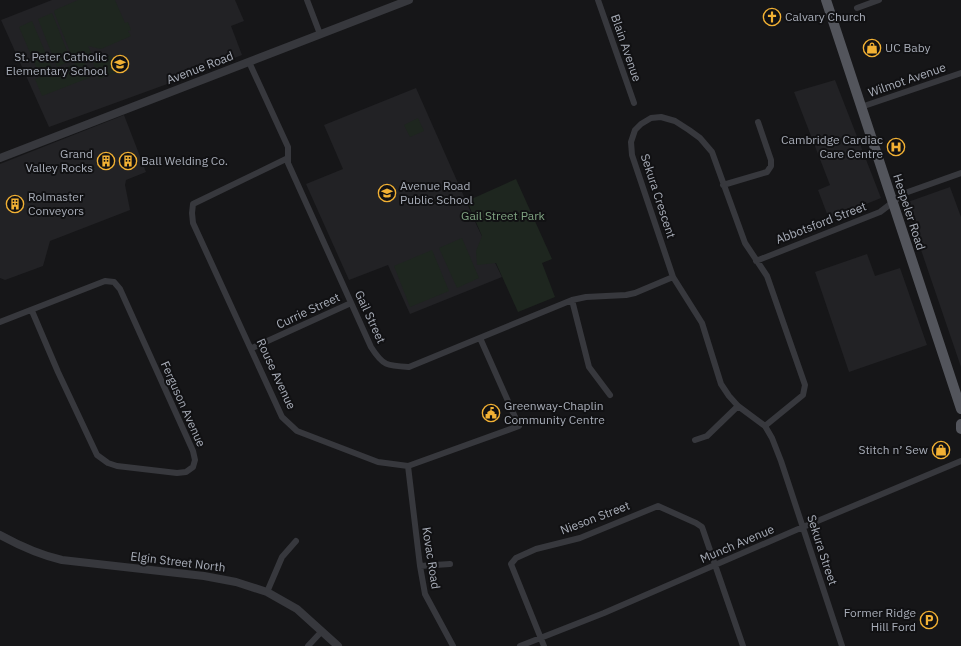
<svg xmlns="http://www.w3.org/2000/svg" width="961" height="646" font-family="'IBM Plex Sans',sans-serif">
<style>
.built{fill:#222225}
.green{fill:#1e261f}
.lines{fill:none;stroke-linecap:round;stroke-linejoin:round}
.minor{stroke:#37383d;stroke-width:6}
.tertiary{stroke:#37383d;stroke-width:8}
.primary{stroke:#53555c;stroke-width:10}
.labels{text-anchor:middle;stroke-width:4;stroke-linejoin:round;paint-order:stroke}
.poi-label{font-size:12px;fill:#a8adb8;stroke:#111113;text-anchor:start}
.street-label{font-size:12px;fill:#a8adb8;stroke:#111113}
.park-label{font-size:12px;fill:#7fa381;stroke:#111113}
</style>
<rect width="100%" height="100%" fill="#161618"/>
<path class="built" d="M 52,0 L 235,0 L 244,21 L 231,26 L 242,55 L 196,73 L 194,72 L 191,73 L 192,75 L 49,127 L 1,20 Z
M 835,80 L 881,198 L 829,219 L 818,190 L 830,185 L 794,92 Z
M 416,88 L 477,226 L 502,277 L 410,314 L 388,265 L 349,280 L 306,184 L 343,169 L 324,125 Z
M 124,115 L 146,172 L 126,180 L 125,185 L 130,210 L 50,241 L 43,266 L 5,280 L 0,278 L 0,164 Z
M 950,187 L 961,217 L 961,367 L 905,203 Z
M 867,254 L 875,276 L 900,268 L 927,345 L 849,372 L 815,272 Z"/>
<path class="green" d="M 78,0 L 115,0 L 125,23 L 128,22 L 131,30 L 128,31 L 131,36 L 101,49 L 88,46 L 93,56 L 79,62 L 84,61 L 91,77 L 42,96 L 35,79 L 75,64 L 54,12 L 55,10 Z
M 52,13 L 71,61 L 57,67 L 38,19 Z
M 32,21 L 52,68 L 39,74 L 19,27 Z
M 111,55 L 117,72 L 99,79 L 93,62 Z
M 418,118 L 424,131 L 410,137 L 404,125 Z
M 516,179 L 552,259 L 542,263 L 555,297 L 518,312 L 496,263 L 477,265 L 476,251 L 482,236 L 467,201 Z
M 462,238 L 479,278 L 457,288 L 439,248 Z
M 432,250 L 449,291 L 410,307 L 394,266 Z"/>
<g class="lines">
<path class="minor" d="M 307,0 L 320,34
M 598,0 L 634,103
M 857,8 L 879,0
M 249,62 L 288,147 L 288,163 L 371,347 C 383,366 387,366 409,367 L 572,300 L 586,297 L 626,295 L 635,293 L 673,277
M 861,107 L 961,73
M 288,158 L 193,204 L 192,213 L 193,223 L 282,417 L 297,431 L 378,462 L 408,466 L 519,426 L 480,338
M 723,185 L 767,172 L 771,166 L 771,160 L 758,122
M 756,261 L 880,212 L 905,193 L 961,173
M 572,300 L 589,367 L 610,395
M 0,322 L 105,281 L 114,282 L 120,289 L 193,451 L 195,460 L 193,467 L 186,472 L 177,473 L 117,466 L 108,463 L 97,455 L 58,372 L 32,311
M 252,348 L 351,303
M 765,426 L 803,395 L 805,385 L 767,276 L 745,243 L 712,152 L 700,138 L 689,130 L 675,121 L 661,117 L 651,118 L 641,124 L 635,130 L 631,142 L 632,155 L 673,277 L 702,323 L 721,384 L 729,396 L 738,406 L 765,426 L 772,438 L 781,461 L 842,646
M 695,440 L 707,436 L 738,406
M 408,466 L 420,566 L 425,594 L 453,646
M 420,566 L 450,564
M 267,592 L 282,557 L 296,541
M 308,646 L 322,631
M 520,646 L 604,613 L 796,530 L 961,461
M 544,646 L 511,564 L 516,558 L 536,549 L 580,538 L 658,506 L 696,523 L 702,527 L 743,646"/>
<path class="tertiary" d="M 0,158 L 409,0
M 0,535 C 20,546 40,555 62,560 L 204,576 L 236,582 L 267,592 L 297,609 L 338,646"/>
<path class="primary" d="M 826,0 L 961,409
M 961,424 L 961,429"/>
</g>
<defs>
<symbol id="church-ring" viewBox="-11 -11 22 22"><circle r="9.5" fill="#111113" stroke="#f2b134" stroke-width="1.5"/><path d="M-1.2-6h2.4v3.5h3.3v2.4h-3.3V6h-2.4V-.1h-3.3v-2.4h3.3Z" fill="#f2b134"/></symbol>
<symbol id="shop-ring" viewBox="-11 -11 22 22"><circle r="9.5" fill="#111113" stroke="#f2b134" stroke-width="1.5"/><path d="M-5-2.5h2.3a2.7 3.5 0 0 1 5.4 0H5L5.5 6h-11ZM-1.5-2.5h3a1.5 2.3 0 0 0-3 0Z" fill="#f2b134"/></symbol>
<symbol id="school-ring" viewBox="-11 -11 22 22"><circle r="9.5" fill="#111113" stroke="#f2b134" stroke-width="1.5"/><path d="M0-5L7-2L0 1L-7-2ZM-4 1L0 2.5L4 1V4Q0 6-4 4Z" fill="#f2b134"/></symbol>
<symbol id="hospital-ring" viewBox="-11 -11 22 22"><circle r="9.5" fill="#111113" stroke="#f2b134" stroke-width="1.5"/><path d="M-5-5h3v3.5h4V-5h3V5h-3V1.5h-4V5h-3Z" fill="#f2b134"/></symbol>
<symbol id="building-ring" viewBox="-11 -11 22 22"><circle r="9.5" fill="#111113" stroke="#f2b134" stroke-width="1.5"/><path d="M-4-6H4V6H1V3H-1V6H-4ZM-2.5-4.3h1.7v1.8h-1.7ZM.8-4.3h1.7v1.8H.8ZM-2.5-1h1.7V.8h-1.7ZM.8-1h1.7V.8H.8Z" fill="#f2b134"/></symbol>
<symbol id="civic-ring" viewBox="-11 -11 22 22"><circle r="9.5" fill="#111113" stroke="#f2b134" stroke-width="1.5"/><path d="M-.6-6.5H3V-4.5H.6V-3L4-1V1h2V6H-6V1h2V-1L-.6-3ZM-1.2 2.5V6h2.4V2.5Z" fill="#f2b134"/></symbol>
<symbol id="parking-ring" viewBox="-11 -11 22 22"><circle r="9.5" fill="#111113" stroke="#f2b134" stroke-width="1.5"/><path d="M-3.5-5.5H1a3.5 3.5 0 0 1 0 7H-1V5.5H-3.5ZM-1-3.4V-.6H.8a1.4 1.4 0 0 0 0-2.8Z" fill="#f2b134"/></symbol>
</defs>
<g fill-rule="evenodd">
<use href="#church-ring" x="762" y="7" width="20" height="20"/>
<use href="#shop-ring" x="862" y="38" width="20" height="20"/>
<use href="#school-ring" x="110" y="54" width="20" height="20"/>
<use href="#hospital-ring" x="886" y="137" width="20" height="20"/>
<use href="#building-ring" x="96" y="151" width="20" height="20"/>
<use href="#building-ring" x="118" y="151" width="20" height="20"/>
<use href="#school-ring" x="377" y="183" width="20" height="20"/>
<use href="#building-ring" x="5" y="194" width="20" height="20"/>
<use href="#civic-ring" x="481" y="403" width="20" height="20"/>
<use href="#shop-ring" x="931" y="440" width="20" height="20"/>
<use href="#parking-ring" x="919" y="610" width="20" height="20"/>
</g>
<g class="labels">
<g class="poi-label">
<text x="785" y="21">Calvary Church</text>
<text x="885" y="52">UC Baby</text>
<text x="107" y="61" text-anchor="end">St. Peter Catholic<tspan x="107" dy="14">Elementary School</tspan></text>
<text x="883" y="144" text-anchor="end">Cambridge Cardiac<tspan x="883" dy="14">Care Centre</tspan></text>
<text x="93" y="158" text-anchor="end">Grand<tspan x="93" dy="14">Valley Rocks</tspan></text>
<text x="141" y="165">Ball Welding Co.</text>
<text x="400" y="190">Avenue Road<tspan x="400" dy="14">Public School</tspan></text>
<text x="28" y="201">Rolmaster<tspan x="28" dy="14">Conveyors</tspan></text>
<text x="504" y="410">Greenway-Chaplin<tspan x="504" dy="14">Community Centre</tspan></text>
<text x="928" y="454" text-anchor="end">Stitch n’ Sew</text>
<text x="916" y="617" text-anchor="end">Former Ridge<tspan x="916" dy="14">Hill Ford</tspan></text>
</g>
<g class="street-label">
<text transform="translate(626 48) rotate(71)" y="4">Blain Avenue</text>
<text transform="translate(200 68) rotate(-21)" y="4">Avenue Road</text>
<text transform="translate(907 80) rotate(-19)" y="4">Wilmot Avenue</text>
<text transform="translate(658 196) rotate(72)" y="4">Sekura Crescent</text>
<text transform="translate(909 212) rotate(72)" y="4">Hespeler Road</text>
<text transform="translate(821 223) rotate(-21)" y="4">Abbotsford Street</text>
<text transform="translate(308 311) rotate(-25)" y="4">Currie Street</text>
<text transform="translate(370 317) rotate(65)" y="4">Gail Street</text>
<text transform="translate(276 374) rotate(65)" y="4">Rouse Avenue</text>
<text transform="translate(183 404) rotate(66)" y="4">Ferguson Avenue</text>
<text transform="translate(595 518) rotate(-21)" y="4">Nieson Street</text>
<text transform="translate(737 544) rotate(-23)" y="4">Munch Avenue</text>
<text transform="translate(822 550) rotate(72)" y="4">Sekura Street</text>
<text transform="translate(431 558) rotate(81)" y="4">Kovac Road</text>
<text transform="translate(178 562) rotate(7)" y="4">Elgin Street North</text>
</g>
<g class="park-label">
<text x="503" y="220">Gail Street Park</text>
</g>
</g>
</svg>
